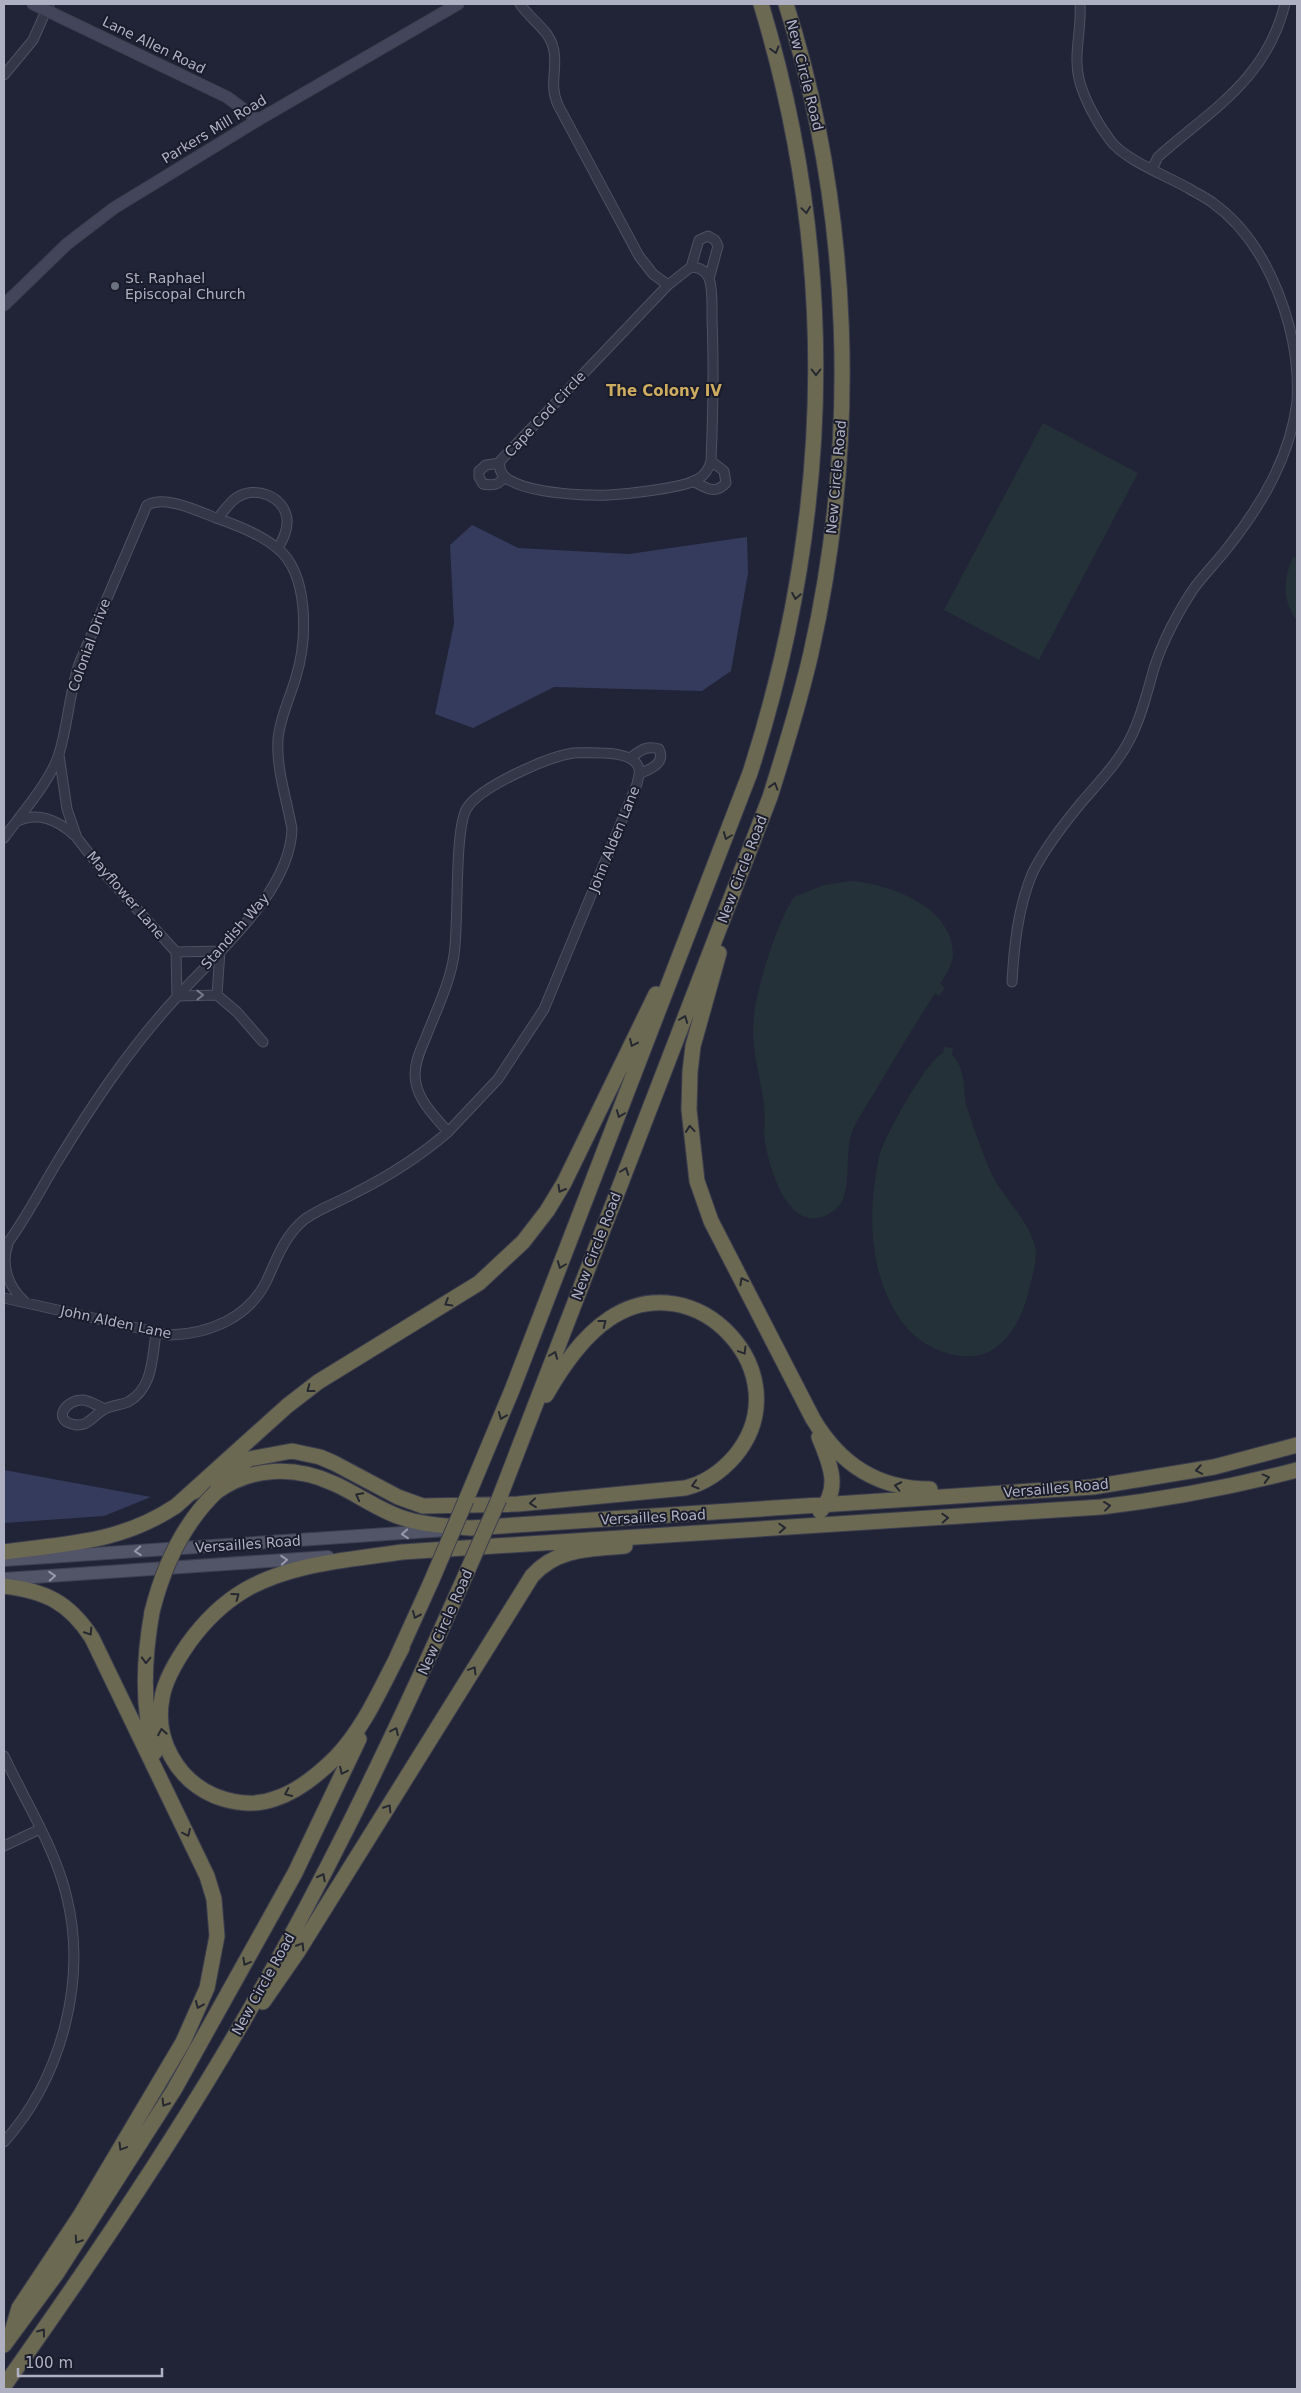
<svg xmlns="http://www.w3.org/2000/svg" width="1301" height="2393" font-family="'DejaVu Sans',sans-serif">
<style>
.green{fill:#243138}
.water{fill:#353b5d}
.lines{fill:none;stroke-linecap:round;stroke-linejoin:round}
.street-casing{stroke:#4f5161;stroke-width:11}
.secondary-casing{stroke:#3e4050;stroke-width:13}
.primary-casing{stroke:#3e4050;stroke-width:14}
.highway-casing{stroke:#3c3e4e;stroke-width:17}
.street{stroke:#343747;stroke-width:9}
.secondary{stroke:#43455a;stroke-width:11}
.primary{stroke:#525567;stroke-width:12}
.highway{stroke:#6c6952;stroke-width:15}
.highway-bridge-casing{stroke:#3c3e4e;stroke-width:17;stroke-linecap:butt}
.highway-bridge{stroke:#6c6952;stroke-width:15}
.oneway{stroke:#262831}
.oneway2{stroke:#787a8b}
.oneway3{stroke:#989aac}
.worship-dot{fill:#6b7280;stroke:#1a1c2b;stroke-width:2}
.labels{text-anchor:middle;stroke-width:4;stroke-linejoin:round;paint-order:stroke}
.street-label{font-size:14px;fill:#afb1c3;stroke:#1a1c2b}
.poi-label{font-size:14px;fill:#afb1c3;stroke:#1a1c2b;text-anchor:start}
.neighbourhood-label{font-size:15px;font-weight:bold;fill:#cead60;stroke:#1a1c2b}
</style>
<rect width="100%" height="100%" fill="#212436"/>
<path class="green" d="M 1043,423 L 1138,473 L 1039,660 L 944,610 Z
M 1293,557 L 1297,559 L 1297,621 C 1282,600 1283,579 1293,557 Z
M 851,881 C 889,884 952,906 953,953 C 953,964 946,975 940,984 L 945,988 L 939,996 L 935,993 C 915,1025 895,1057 876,1090 C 868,1103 859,1116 853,1129 C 843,1151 854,1194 836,1209 C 792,1244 770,1172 765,1142 C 763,1130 766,1117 764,1104 C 760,1074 750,1046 754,1015 C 757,987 778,920 794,897 L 824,885 Z
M 944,1047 L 953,1048 L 952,1055 C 967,1070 962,1089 967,1108 C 974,1128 981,1149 989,1168 C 1000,1196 1027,1216 1035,1246 C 1038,1259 1032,1277 1029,1290 C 1025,1310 1013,1336 995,1348 C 969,1367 925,1350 907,1328 C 873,1287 868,1230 875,1180 C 877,1172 877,1162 880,1154 C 886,1134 927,1060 943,1053 Z"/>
<path class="water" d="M 472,525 L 518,548 L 629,554 L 747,537 L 748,573 L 731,671 L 702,691 L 554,687 L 473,728 L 435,714 L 454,624 L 450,545 Z
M 4,1470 L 151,1497 L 104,1516 L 4,1523 Z"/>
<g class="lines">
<defs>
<path id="street" d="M 520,4 C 530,19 549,30 553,47 C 559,67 548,83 558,105 L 639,256 L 653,274 L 668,285
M 4,75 L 33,40 L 49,4
M 1152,169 L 1158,157 C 1212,109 1266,80 1285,4
M 691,267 C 699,267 705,270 709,278 C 713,290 712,307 712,320 C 714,367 713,414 711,461 C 709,469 705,475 698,479 C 684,488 627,494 608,495 C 590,496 487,494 501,460 L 668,285 Z
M 691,267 L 699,240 L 708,236 L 715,240 L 718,246 L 709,279
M 500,463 L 486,465 L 479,471 L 479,477 L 483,484 C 493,486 498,485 505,477
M 693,481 C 706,488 715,495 726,483 L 724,471 L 711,461
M 218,518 C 224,511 229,503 236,498 C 255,485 284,496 287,519 C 288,530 283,539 278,548
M 573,753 C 589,753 635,749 639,769 C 640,774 638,779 637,784 L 544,1009 L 498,1079 L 448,1132 C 433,1114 415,1098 415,1074 C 415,1061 421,1049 426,1037 C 436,1011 450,983 454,955 C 459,924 454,828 467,808 C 481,786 548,757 573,753 Z
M 59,755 L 67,809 L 77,838 L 106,875 L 176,952
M 630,758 C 640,751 646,745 659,749 C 666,764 650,769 639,774
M 16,822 C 37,811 58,820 74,835
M 4,838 C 21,814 50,782 59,754 C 68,725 69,694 79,664 L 147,505 C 166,495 198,511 216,518 C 237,525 260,534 277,548 C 310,574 307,641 296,677 C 290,698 280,717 278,739 C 276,769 287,800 292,829 C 290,893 216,953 176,998 C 129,1049 92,1105 56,1164 C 39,1192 24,1222 4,1248
M 1012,982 C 1014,946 1018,908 1032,874 C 1044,849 1063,825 1081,803 C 1098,783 1118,763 1130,739 C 1140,720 1145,700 1151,679 C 1159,647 1174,619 1192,591 C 1203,575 1217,562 1229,546 C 1262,504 1290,457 1297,402 C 1301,333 1270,244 1213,203 C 1205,197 1196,193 1188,188 C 1167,176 1123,159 1110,140 C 1097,123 1084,99 1079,79 C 1073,55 1082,28 1080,4
M 217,995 L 220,951 L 176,952 L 177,996 L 217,995 L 237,1012 L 263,1042
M 8,1244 C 0,1266 9,1288 26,1303
M 4,1298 L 169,1335 C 209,1334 249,1318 267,1280 C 277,1258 285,1235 305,1219 C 320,1208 339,1202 355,1193 C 389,1176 419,1157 448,1132
M 105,1409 C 98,1406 91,1401 83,1400 C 67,1399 52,1419 72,1424 C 88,1429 94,1414 105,1409 C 112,1405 121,1405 128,1402 C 153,1388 152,1359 156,1333
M 4,1756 C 25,1801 54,1846 66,1894 C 88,1979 62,2077 4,2142
M 4,1846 L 40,1829"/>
<path id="secondary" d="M 33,4 L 227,97 L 258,120
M 4,305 L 67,244 L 114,208 L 258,120 L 458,4"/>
<path id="primary" d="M 4,1560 L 446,1530
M 4,1579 L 328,1557"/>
<path id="highway" d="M 719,953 L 693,1046 L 690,1072 L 689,1110 L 697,1181 L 711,1221 L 813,1419 C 840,1464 877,1489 930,1489
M 819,1437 C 829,1462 842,1488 820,1511
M 216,1492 C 252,1466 296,1466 335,1484 C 357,1494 377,1509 400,1517 C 422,1525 447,1526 471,1528 L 1093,1487 L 1214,1467 L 1297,1445
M 191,1493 L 222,1478 L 249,1459 L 292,1451 L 320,1457 L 334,1463 L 398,1497 L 423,1506 L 518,1504 L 685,1488 C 706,1483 721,1472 735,1456 C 803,1374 695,1260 609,1319 C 582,1337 562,1367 546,1395
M 499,1499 L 770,797 C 785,749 800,702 811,653 C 859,440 852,212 786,4
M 466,1500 L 512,1390 L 750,773 C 832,518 839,261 761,4
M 4,1552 C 68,1543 120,1543 176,1506 L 287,1406 L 318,1382 L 479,1283 L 523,1242 L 547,1211 L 564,1183 L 656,994
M 4,1586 C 45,1591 69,1602 92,1638 L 207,1876 L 214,1899 L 217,1936 L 207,1988 L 183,2042 L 80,2216 L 19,2308 L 11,2335
M 152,1612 C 144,1657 141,1707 155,1752
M 402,1648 C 382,1685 365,1727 336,1757 C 319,1774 297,1792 274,1799 C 255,1806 233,1803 215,1796 C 177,1780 154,1739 162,1698 C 165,1679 177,1660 188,1644 C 203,1623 223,1603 245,1590 C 292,1563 349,1560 402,1552 L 1101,1507 C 1168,1499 1232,1487 1297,1470
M 397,1657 L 431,1582
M 263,2002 L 297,1953 L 532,1576 C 557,1548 590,1549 625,1546
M 4,2345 L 57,2273 L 174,2090 L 295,1873 L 359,1739
M 4,2386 C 80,2279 155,2169 222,2057 C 315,1902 393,1739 466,1574"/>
</defs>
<use href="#street" class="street-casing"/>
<use href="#secondary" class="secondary-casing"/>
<use href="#primary" class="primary-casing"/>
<use href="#highway" class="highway-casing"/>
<use href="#street" class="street"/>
<use href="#secondary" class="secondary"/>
<use href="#primary" class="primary"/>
<use href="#highway" class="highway"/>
<defs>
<path id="highway-bridge" d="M 466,1574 L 499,1499
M 431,1582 L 466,1500
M 152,1612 C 163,1568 183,1524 216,1492"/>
</defs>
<use href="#highway-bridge" class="highway-bridge-casing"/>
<use href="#highway-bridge" class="highway-bridge"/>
</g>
<defs><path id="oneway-chevron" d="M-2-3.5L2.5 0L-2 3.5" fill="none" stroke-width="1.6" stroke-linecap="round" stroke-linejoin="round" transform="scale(1.25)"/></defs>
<g class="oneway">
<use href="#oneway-chevron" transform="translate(775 50) rotate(74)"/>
<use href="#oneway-chevron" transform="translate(806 210) rotate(82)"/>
<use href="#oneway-chevron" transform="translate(816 372) rotate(90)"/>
<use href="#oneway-chevron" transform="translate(796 596) rotate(100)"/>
<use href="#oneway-chevron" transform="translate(774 786) rotate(-73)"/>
<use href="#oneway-chevron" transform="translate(727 836) rotate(111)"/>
<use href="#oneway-chevron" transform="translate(684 1019) rotate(-69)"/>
<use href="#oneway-chevron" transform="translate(633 1043) rotate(115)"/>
<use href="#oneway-chevron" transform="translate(620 1114) rotate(111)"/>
<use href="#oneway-chevron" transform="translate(690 1129) rotate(-95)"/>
<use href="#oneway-chevron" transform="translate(625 1171) rotate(-69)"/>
<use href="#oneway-chevron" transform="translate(561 1189) rotate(120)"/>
<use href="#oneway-chevron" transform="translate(561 1265) rotate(111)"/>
<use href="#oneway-chevron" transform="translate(743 1281) rotate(-118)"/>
<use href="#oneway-chevron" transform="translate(448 1303) rotate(149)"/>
<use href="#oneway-chevron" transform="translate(603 1323) rotate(-38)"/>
<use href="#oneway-chevron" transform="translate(743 1351) rotate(59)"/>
<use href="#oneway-chevron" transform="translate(554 1355) rotate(-69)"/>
<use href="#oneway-chevron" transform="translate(310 1389) rotate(143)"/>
<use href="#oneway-chevron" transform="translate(502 1416) rotate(112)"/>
<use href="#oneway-chevron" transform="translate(1199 1470) rotate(170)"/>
<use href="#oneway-chevron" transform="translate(1266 1478) rotate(-15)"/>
<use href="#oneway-chevron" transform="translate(695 1485) rotate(164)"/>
<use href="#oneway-chevron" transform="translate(898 1486) rotate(-168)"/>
<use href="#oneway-chevron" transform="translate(359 1496) rotate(-152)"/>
<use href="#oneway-chevron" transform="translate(533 1503) rotate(174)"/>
<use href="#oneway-chevron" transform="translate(1107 1506) rotate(-7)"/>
<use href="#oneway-chevron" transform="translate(945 1518) rotate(-3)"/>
<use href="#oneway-chevron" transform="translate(782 1528) rotate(-3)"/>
<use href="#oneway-chevron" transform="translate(236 1596) rotate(-36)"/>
<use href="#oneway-chevron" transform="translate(416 1615) rotate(114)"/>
<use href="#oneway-chevron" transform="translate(89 1632) rotate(57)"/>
<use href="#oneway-chevron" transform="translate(146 1660) rotate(92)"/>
<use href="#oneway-chevron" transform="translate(473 1670) rotate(-59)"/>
<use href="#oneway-chevron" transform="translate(395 1731) rotate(-64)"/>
<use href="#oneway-chevron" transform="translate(162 1732) rotate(-100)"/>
<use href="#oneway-chevron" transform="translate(343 1771) rotate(116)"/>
<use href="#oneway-chevron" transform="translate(288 1793) rotate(155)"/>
<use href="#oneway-chevron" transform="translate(388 1808) rotate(-58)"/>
<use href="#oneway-chevron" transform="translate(187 1833) rotate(65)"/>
<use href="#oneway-chevron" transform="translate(322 1877) rotate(-62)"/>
<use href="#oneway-chevron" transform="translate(301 1946) rotate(-58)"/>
<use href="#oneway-chevron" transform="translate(246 1962) rotate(119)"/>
<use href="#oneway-chevron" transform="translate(199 2005) rotate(113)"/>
<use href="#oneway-chevron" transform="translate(165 2103) rotate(122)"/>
<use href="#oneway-chevron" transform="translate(122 2147) rotate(121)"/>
<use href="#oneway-chevron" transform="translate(78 2240) rotate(123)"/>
<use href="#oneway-chevron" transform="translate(42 2332) rotate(-54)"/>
</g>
<use class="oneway2" href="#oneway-chevron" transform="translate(200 995) rotate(-1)"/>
<g class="oneway3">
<use href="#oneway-chevron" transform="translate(405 1534) rotate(175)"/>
<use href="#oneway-chevron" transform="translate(138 1551) rotate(176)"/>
<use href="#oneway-chevron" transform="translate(284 1560) rotate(-4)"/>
<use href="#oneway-chevron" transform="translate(52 1576) rotate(-4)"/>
</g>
<circle class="worship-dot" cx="115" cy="286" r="5"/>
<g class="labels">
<g class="street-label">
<text transform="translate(154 45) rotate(26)" y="5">Lane Allen Road</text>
<text transform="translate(805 75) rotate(76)" y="5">New Circle Road</text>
<text transform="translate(214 129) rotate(-31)" y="5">Parkers Mill Road</text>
<text transform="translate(545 414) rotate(-47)" y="5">Cape Cod Circle</text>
<text transform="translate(836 477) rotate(-85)" y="5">New Circle Road</text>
<text transform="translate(89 645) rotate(-70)" y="5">Colonial Drive</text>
<text transform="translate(614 839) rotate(-68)" y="5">John Alden Lane</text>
<text transform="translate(742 869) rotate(-69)" y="5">New Circle Road</text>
<text transform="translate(126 895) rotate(49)" y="5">Mayflower Lane</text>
<text transform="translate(235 931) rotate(-49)" y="5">Standish Way</text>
<text transform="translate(596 1246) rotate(-69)" y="5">New Circle Road</text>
<text transform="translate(116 1322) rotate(12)" y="5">John Alden Lane</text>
<text transform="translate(1056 1488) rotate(-5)" y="5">Versailles Road</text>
<text transform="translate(653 1517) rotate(-3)" y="5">Versailles Road</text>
<text transform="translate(248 1544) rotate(-4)" y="5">Versailles Road</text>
<text transform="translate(445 1622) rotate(-66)" y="5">New Circle Road</text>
<text transform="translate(263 1984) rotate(-61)" y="5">New Circle Road</text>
</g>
<g class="poi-label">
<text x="125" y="283">St. Raphael<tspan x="125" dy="16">Episcopal Church</tspan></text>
</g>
<g class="neighbourhood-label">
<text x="664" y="396">The Colony IV</text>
</g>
</g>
<rect width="1301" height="2393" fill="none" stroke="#afb1c3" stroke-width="10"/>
<path d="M18 2368v8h144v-8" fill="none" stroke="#afb1c3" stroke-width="2.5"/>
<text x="25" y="2368" font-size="15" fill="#afb1c3" stroke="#1a1c2b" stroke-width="4" paint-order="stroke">100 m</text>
</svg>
